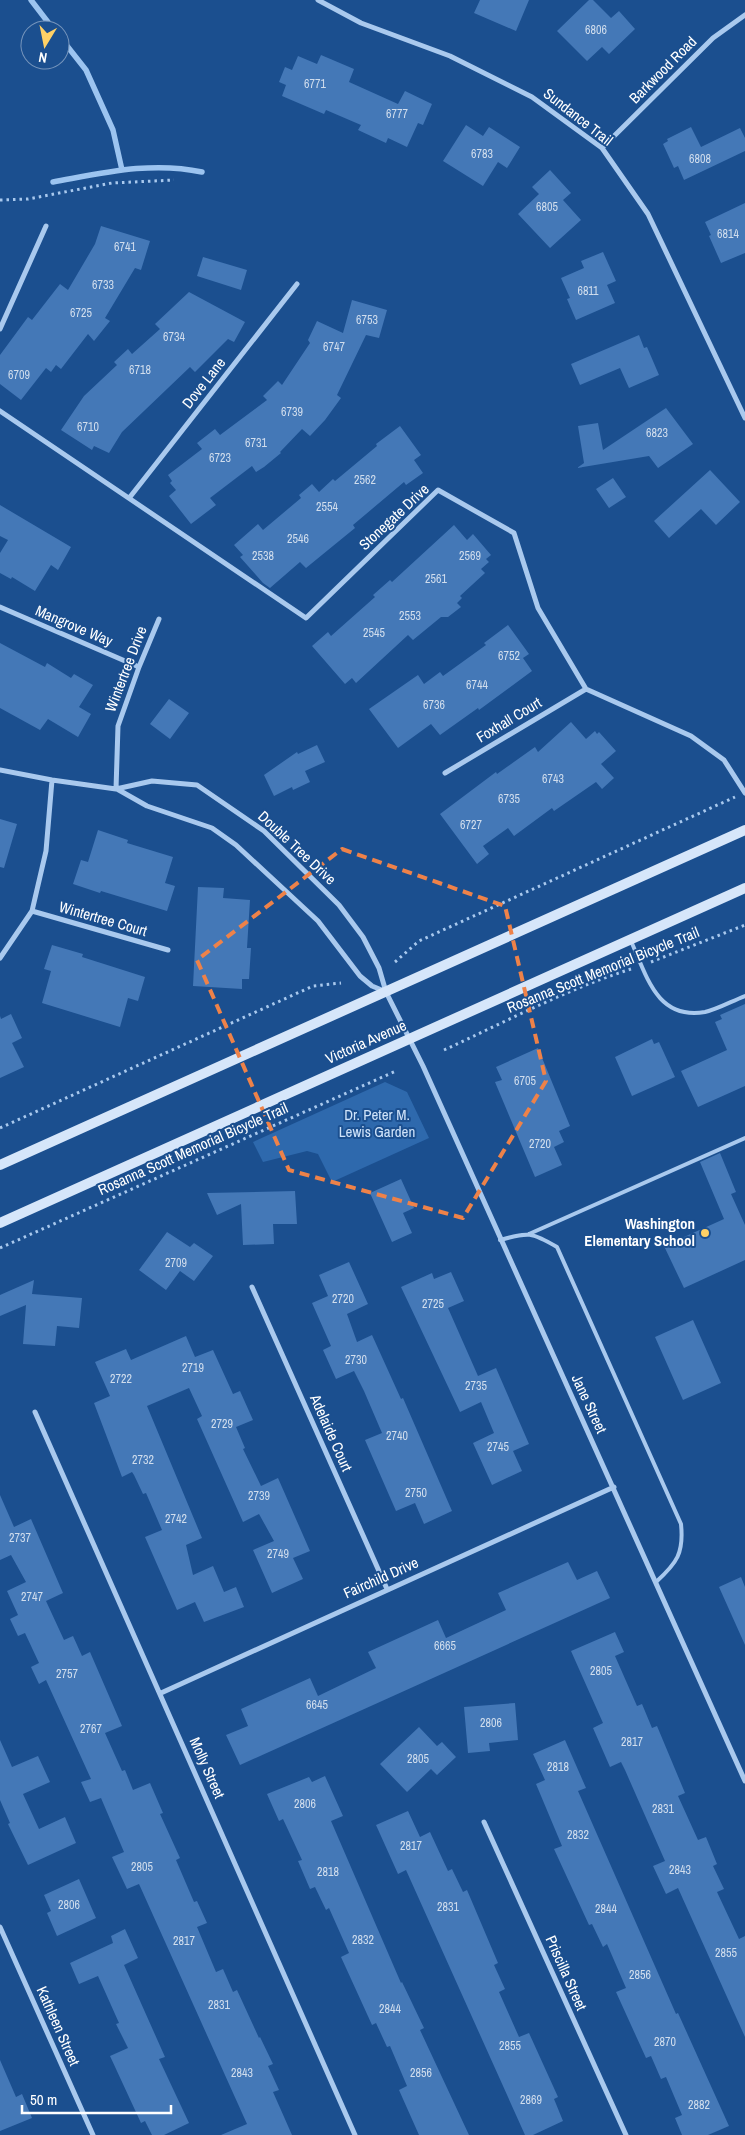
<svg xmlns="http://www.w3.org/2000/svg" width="745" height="2135" font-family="'Archivo Narrow',sans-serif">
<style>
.green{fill:#2e69ad}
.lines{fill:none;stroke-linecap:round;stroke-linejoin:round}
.stream{stroke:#9cc4f0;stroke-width:5.5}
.building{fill:#4478b7}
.path{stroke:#a9c9ee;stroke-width:3;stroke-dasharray:2.5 4;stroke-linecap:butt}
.service{stroke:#a9c9ee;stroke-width:4}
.minor{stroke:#a9c9ee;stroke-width:5}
.secondary{stroke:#d6e6fa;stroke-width:10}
.marked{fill:none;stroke:#ee8249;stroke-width:4;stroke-dasharray:10 6;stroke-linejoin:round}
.poi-dot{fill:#ffd166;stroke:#1b4f8f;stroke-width:2}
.labels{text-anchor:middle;stroke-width:4;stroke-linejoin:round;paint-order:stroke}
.number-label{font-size:12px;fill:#d0dded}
.street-label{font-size:15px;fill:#fff;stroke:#1b4f8f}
.park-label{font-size:15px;fill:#cfe3fa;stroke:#1b4f8f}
.poi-label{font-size:15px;font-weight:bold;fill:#fff;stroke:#1b4f8f;text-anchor:end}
</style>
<rect width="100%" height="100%" fill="#1b4f8f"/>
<path class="green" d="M 385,1082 L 407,1092 L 429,1138 L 332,1182 L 318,1154 L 307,1151 L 263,1162 L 253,1142 Z"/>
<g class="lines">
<path class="stream" d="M 31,0 L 54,30
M 60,37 L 86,70 L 113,130 L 122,170
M 53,182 C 103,173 151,161 202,172"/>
</g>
<path class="building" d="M 480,0 L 529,0 L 516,31 L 474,13 Z
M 589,0 L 593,0 L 611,18 L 619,11 L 635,29 L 609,54 L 602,47 L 587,61 L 557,31 Z
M 321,55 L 354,69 L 349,82 L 398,104 L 405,91 L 432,104 L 423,125 L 418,123 L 407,147 L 388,138 L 386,143 L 358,130 L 361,125 L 326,110 L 324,114 L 282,96 L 286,85 L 279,82 L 285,67 L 292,70 L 298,56 L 317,64 Z
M 466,125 L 483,136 L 489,127 L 520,147 L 507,168 L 498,162 L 483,186 L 443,161 Z
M 691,127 L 701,147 L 740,128 L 745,138 L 745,151 L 684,180 L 678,166 L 674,168 L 663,144 L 668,141 L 667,139 Z
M 550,170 L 571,193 L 563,200 L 581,220 L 550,248 L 518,214 L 539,194 L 532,187 Z
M 745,203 L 745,253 L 721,263 L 709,236 L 711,235 L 705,222 Z
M 101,226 L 150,241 L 141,270 L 135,268 L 105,318 L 110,321 L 94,341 L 88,334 L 61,369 L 56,365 L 51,372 L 46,368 L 21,400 L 0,384 L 0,355 L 28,317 L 32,320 L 60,284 L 68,290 L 95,244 Z
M 603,252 L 616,281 L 607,285 L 615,303 L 576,320 L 567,299 L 570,298 L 561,278 L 584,268 L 581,261 Z
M 203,257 L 247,270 L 241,290 L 197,276 Z
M 189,292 L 245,322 L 234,342 L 228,339 L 195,372 L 190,367 L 122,432 L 109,453 L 94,446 L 92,450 L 61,430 L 84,396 L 117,365 L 114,362 L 128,349 L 132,354 L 160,329 L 155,324 Z
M 352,300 L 387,310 L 379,338 L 366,335 L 337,395 L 341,398 L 325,420 L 310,436 L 302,429 L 280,452 L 281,453 L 264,467 L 256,472 L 252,466 L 210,498 L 216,505 L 191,524 L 169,496 L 176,490 L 170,483 L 172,481 L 168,475 L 202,449 L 197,443 L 215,429 L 220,435 L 267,400 L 263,396 L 278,381 L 282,385 L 310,343 L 308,340 L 317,321 L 343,333 Z
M 639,335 L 644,348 L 647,347 L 659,375 L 629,388 L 620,368 L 580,385 L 571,364 Z
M 666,408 L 693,444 L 658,468 L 649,456 L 577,468 L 584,463 L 578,426 L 598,423 L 603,450 Z
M 400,426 L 421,455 L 414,460 L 423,473 L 406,485 L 404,482 L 353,525 L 355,528 L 306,568 L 300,562 L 270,588 L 263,583 L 240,557 L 243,555 L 234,545 L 258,524 L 263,530 L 301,498 L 299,495 L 312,484 L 319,492 L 333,479 L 335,481 L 377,446 L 376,444 Z
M 710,470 L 740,502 L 716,525 L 701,509 L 669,538 L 654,521 Z
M 613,478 L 626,497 L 609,508 L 596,489 Z
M 0,505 L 71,547 L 58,570 L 51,565 L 35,591 L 12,577 L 11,579 L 0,573 L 0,553 L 8,540 L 0,536 Z
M 454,525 L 467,540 L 473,534 L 491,555 L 486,559 L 489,562 L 481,569 L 485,573 L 460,596 L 462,598 L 457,603 L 461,607 L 448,617 L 441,617 L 413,640 L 408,635 L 356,683 L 352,678 L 345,684 L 312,646 L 328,632 L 331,636 L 375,597 L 373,595 L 390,580 L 392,582 Z
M 508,625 L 529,654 L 523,658 L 532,671 L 479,710 L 478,708 L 440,735 L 431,724 L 398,748 L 369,709 L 418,675 L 424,684 L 440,672 L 443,676 L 486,645 L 484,643 Z
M 0,643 L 45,667 L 47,663 L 71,678 L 74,674 L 93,685 L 79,707 L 91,714 L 78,737 L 48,719 L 40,730 L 0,708 Z
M 169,699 L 189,713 L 170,739 L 150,724 Z
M 571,722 L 586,739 L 595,731 L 597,734 L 599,732 L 616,751 L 601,764 L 614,778 L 602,789 L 596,782 L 554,811 L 552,808 L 514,836 L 508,828 L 483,846 L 489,854 L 477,864 L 440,814 L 496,772 L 497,774 L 535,747 L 538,752 Z
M 317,745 L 325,762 L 305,771 L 310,782 L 293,790 L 292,787 L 274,796 L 264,775 L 297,752 L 298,754 Z
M 0,819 L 17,824 L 4,868 L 0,867 Z
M 98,830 L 128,840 L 127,843 L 173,857 L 165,883 L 175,886 L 167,911 L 101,891 L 100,893 L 73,884 L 81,860 L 88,862 Z
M 198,887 L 224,888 L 223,898 L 250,900 L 247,948 L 251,948 L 249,979 L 242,979 L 242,989 L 193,986 Z
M 52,945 L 83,954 L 82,957 L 145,977 L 138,1001 L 128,998 L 120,1027 L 42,1003 L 51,971 L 44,969 Z
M 745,1004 L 745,1086 L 698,1107 L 681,1071 L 727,1050 L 715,1022 L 722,1019 L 720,1015 Z
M 11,1014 L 22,1038 L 12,1043 L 24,1067 L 0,1078 L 0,1016 L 1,1019 Z
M 652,1039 L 654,1044 L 659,1042 L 675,1077 L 632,1096 L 615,1057 Z
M 538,1048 L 570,1126 L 559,1131 L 564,1142 L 554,1147 L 562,1165 L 535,1177 L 495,1082 L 502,1080 L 496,1067 Z
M 720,1153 L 736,1192 L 731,1194 L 745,1225 L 745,1260 L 684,1288 L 664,1246 L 724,1219 L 700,1162 Z
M 401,1179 L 414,1208 L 403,1213 L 412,1233 L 392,1242 L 370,1193 Z
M 295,1191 L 297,1224 L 273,1224 L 274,1244 L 243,1245 L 241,1204 L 217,1215 L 207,1193 Z
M 167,1232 L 190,1247 L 194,1243 L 213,1256 L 194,1281 L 180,1271 L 166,1290 L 139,1270 Z
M 349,1262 L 368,1304 L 347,1314 L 357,1342 L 372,1335 L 401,1399 L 403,1398 L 452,1511 L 424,1524 L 415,1503 L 396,1511 L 365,1440 L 382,1433 L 364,1391 L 354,1371 L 336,1379 L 323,1350 L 331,1346 L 312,1303 L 328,1296 L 319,1275 Z
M 451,1272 L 464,1301 L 448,1308 L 478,1376 L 496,1368 L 529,1444 L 513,1451 L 522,1471 L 492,1485 L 473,1443 L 494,1433 L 481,1402 L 460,1412 L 401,1287 L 432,1273 L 434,1279 Z
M 34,1280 L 32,1294 L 82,1298 L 79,1328 L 57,1326 L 55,1346 L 23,1344 L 26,1305 L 0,1316 L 0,1295 Z
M 693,1320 L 721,1383 L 683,1400 L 655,1337 Z
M 186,1336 L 195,1357 L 213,1350 L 233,1394 L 240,1391 L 253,1420 L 236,1427 L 245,1448 L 243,1449 L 261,1486 L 278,1478 L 310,1551 L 293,1558 L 303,1579 L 272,1593 L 253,1550 L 274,1541 L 259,1514 L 243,1522 L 197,1419 L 202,1416 L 189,1388 L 147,1406 L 202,1538 L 186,1545 L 193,1575 L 213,1566 L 224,1592 L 236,1587 L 244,1607 L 204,1622 L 195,1602 L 177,1610 L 145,1537 L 162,1530 L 146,1493 L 143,1494 L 134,1475 L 132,1472 L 122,1477 L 94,1403 L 110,1396 L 95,1362 L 126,1349 L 131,1360 Z
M 0,1495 L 14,1527 L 31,1519 L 63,1593 L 46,1601 L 64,1640 L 73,1636 L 82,1656 L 90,1652 L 122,1726 L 105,1733 L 122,1771 L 125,1770 L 133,1790 L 150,1783 L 163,1813 L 160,1814 L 180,1858 L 176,1860 L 194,1902 L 197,1901 L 207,1923 L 197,1927 L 216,1972 L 223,1969 L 233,1992 L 237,1990 L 259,2038 L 260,2037 L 273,2064 L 268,2066 L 279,2090 L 273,2092 L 292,2135 L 221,2135 L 247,2124 L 139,1884 L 127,1889 L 112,1857 L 124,1852 L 101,1798 L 90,1802 L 81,1782 L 91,1779 L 46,1680 L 39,1684 L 31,1667 L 39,1663 L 25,1633 L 18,1636 L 10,1619 L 18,1615 L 7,1591 L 26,1582 L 11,1555 L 0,1560 Z
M 568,1562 L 577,1580 L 597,1571 L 610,1598 L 240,1765 L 226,1735 L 248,1726 L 241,1709 L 310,1678 L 318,1696 L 376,1668 L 368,1652 L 438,1620 L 446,1638 L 506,1610 L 498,1593 Z
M 741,1577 L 745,1587 L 745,1645 L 719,1587 Z
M 615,1632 L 624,1652 L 615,1656 L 637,1706 L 642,1704 L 652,1728 L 657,1726 L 685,1793 L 678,1796 L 698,1840 L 706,1837 L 717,1864 L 713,1866 L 724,1889 L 717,1892 L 739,1939 L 745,1936 L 745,2037 L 678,1888 L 666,1894 L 653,1866 L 665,1861 L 625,1770 L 621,1762 L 610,1767 L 593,1728 L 603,1723 L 571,1651 Z
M 515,1703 L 518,1740 L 489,1743 L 490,1751 L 468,1753 L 464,1707 Z
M 419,1727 L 437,1746 L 442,1742 L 456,1757 L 437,1775 L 431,1769 L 407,1792 L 380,1764 Z
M 0,1740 L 12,1767 L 38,1756 L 50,1782 L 23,1794 L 39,1829 L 65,1817 L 76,1843 L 28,1865 L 8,1824 L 10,1823 L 0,1800 Z
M 565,1740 L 586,1788 L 578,1791 L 676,2014 L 678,2013 L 729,2126 L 708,2135 L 682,2135 L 675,2118 L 682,2115 L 666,2077 L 661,2079 L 651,2056 L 646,2058 L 616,1992 L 626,1988 L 607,1944 L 603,1947 L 592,1924 L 589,1925 L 554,1849 L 562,1846 L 536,1784 L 545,1780 L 533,1754 Z
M 325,1776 L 343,1816 L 331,1821 L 401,1983 L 402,1982 L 424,2028 L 420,2030 L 469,2135 L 419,2135 L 399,2090 L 407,2086 L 390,2046 L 387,2047 L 376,2023 L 372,2025 L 341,1957 L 349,1953 L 329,1908 L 326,1910 L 315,1887 L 310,1889 L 298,1861 L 302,1860 L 283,1819 L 279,1821 L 267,1794 L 309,1777 L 312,1782 Z
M 408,1811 L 420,1837 L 430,1832 L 448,1871 L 452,1869 L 463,1892 L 467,1890 L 498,1963 L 494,1965 L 505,1989 L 499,1992 L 519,2037 L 529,2033 L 558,2097 L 554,2099 L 563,2121 L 533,2135 L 525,2135 L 406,1870 L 398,1874 L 376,1825 Z
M 79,1879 L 96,1918 L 57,1936 L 47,1913 L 51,1911 L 44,1895 Z
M 125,1929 L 138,1958 L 124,1965 L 165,2057 L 159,2059 L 189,2123 L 164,2135 L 152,2135 L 145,2121 L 141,2123 L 110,2056 L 128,2048 L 116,2024 L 119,2023 L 98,1976 L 79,1984 L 70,1963 L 113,1943 L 111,1936 Z
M 0,2060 L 16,2097 L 22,2094 L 32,2118 L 0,2131 Z"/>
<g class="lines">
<path class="path" d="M 0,200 L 28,199 L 112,183 L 174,180
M 395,962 L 419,941 L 735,797
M 651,962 L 745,925
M 444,1050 C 505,1022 567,989 631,969
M 0,1128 L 313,986 L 341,983
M 0,1248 L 396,1071"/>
<path class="service" d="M 631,941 C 647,977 657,1020 705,1012 C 718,1009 732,1001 745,996
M 529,1234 L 745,1138
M 500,1240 C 529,1232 531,1232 557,1247 L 681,1524 C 684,1553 677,1563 656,1582"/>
<path class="minor" d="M 318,0 L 361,23 L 450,56 L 532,97 L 602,148 L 648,214 L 745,418
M 602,148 L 713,38 L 745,15
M 0,329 L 46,226
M 0,411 L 306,618 L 438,490 L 514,533 L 538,608 L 586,689 L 691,736 L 724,760 L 745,793
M 130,497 L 297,284
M 0,607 L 139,667
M 0,770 L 52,780 L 116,789 L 152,781 L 197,785 L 264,831 L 339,905 L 363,937 L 379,968 L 386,992 L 423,1066 L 745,1781
M 445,773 L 586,689
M 116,789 L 118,726 L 139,667 L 159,619
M 117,789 L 147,806 L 212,828 L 236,845 L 318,921 L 360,976 L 372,986 L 384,991
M 32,911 L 168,950
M 0,958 L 32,911 L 46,851 L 52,780
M 252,1287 L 387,1589
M 35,1412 L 355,2135
M 161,1693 L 614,1487
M 484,1822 L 626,2135
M 0,1927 L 93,2135"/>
<path class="secondary" d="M 0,1165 L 745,830
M 0,1223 L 745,888"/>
</g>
<path class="marked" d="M 342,849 L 505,906 L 546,1081 L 463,1218 L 289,1170 L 197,960 Z"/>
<circle class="poi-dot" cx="705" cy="1233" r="5"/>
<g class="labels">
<g class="number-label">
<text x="596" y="34">6806</text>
<text x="315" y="88">6771</text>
<text x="397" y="118">6777</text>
<text x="482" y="158">6783</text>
<text x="700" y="163">6808</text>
<text x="547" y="211">6805</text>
<text x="728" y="238">6814</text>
<text x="125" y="251">6741</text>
<text x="103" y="289">6733</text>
<text x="588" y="295">6811</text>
<text x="81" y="317">6725</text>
<text x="367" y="324">6753</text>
<text x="174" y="341">6734</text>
<text x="334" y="351">6747</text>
<text x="140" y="374">6718</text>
<text x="19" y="379">6709</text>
<text x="292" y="416">6739</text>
<text x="88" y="431">6710</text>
<text x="657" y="437">6823</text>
<text x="256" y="447">6731</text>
<text x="220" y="462">6723</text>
<text x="365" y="484">2562</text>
<text x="327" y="511">2554</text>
<text x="298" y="543">2546</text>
<text x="263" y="560">2538</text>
<text x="470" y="560">2569</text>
<text x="436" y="583">2561</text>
<text x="410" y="620">2553</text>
<text x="374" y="637">2545</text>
<text x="509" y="660">6752</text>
<text x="477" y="689">6744</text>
<text x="434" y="709">6736</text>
<text x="553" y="783">6743</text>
<text x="509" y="803">6735</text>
<text x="471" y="829">6727</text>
<text x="525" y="1085">6705</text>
<text x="540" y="1148">2720</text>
<text x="176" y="1267">2709</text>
<text x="343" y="1303">2720</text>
<text x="433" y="1308">2725</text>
<text x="356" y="1364">2730</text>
<text x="193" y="1372">2719</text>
<text x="121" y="1383">2722</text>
<text x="476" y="1390">2735</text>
<text x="222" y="1428">2729</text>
<text x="397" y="1440">2740</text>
<text x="498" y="1451">2745</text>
<text x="143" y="1464">2732</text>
<text x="416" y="1497">2750</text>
<text x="259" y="1500">2739</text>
<text x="176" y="1523">2742</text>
<text x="20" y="1542">2737</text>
<text x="278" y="1558">2749</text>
<text x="32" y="1601">2747</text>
<text x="445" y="1650">6665</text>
<text x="601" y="1675">2805</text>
<text x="67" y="1678">2757</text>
<text x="317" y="1709">6645</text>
<text x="491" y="1727">2806</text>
<text x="91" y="1733">2767</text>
<text x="632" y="1746">2817</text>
<text x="418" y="1763">2805</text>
<text x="558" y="1771">2818</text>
<text x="305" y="1808">2806</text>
<text x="663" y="1813">2831</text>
<text x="578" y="1839">2832</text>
<text x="411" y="1850">2817</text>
<text x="142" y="1871">2805</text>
<text x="680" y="1874">2843</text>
<text x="328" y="1876">2818</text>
<text x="69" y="1909">2806</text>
<text x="448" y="1911">2831</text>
<text x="606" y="1913">2844</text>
<text x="363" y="1944">2832</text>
<text x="184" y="1945">2817</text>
<text x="726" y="1957">2855</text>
<text x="640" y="1979">2856</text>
<text x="219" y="2009">2831</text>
<text x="390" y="2013">2844</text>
<text x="665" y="2046">2870</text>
<text x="510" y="2050">2855</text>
<text x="242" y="2077">2843</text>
<text x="421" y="2077">2856</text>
<text x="531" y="2104">2869</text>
<text x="699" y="2109">2882</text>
</g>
<g class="street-label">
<text transform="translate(663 70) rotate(-45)" y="5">Barkwood Road</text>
<text transform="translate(578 117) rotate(38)" y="5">Sundance Trail</text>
<text transform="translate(204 383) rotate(-52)" y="5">Dove Lane</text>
<text transform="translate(394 517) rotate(-43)" y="5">Stonegate Drive</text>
<text transform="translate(74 626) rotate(23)" y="5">Mangrove Way</text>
<text transform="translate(126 669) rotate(-69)" y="5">Wintertree Drive</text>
<text transform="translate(509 720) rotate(-31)" y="5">Foxhall Court</text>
<text transform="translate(297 848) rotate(43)" y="5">Double Tree Drive</text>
<text transform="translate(103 919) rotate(16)" y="5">Wintertree Court</text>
<text transform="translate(603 970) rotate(-22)" y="5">Rosanna Scott Memorial Bicycle Trail</text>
<text transform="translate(366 1042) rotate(-24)" y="5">Victoria Avenue</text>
<text transform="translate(193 1149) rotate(-24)" y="5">Rosanna Scott Memorial Bicycle Trail</text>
<text transform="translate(589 1404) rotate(65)" y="5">Jane Street</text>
<text transform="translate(331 1433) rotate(66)" y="5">Adelaide Court</text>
<text transform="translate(381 1578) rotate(-24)" y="5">Fairchild Drive</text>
<text transform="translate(207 1768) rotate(66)" y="5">Molly Street</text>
<text transform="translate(566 1973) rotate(66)" y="5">Priscilla Street</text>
<text transform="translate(58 2026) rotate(66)" y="5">Kathleen Street</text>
</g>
<g class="park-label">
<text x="377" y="1120">Dr. Peter M.<tspan x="377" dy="17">Lewis Garden</tspan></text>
</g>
<g class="poi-label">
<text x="695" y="1229">Washington<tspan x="695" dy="17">Elementary School</tspan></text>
</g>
</g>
<g transform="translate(45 45) rotate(190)"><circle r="24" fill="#1b4f8f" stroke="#7695bc"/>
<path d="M0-4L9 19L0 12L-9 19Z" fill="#ffd166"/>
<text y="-8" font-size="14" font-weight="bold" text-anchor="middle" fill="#ffffff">N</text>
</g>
<path d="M22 2105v8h149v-8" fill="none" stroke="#ffffff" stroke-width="2.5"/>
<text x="30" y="2105" font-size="15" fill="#ffffff" stroke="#1b4f8f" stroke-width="4" paint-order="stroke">50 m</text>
</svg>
